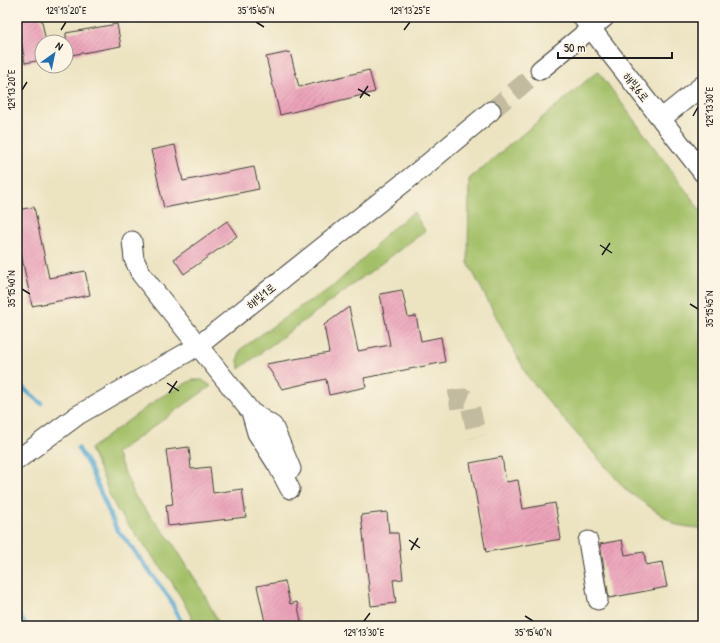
<svg xmlns="http://www.w3.org/2000/svg" width="720" height="643" font-family="'Patrick Hand','Poor Story',sans-serif">
<style>
.green{fill:#a3c067;stroke:#606e42}
.lines{fill:none;stroke-linecap:round;stroke-linejoin:round}
.stream{stroke:#57a8d2;stroke-width:4.5}
.building{fill:url(#building-hatch)}
.minor-tunnel{stroke:#c2bba0;stroke-width:19;stroke-dasharray:19 10;stroke-linecap:butt}
.minor-casing{stroke:#3b3a35;stroke-width:21}
.minor{stroke:#fff;stroke-width:19}
.ticks{fill:none;stroke:#1c1c1c;stroke-width:1.5}
.labels{text-anchor:middle;stroke-width:3;stroke-linejoin:round;paint-order:stroke}
.street-label{font-size:12px;fill:#1c1c1c;stroke:#fcf5e5}
.neatline{fill:none;stroke:#1c1c1c;stroke-width:1.5}
.ticks-label{font-size:10px;text-anchor:middle;fill:#1c1c1c}
</style>
<defs>
<pattern id="building-hatch" width="6" height="6" patternUnits="userSpaceOnUse"><rect width="6" height="6" fill="#eba2b9"/><path d="M-1 1l2-2M0 6l6-6M5 7l2-2" fill="none" stroke="#c98b9e"/></pattern>
</defs>
<rect width="100%" height="100%" fill="#fcf5e5"/>
<filter id="ink" filterUnits="userSpaceOnUse"><feTurbulence type="fractalNoise" baseFrequency=".025" numOctaves="2"/><feDisplacementMap in="SourceGraphic" scale="8" xChannelSelector="R" yChannelSelector="G"/><feConvolveMatrix kernelMatrix="1 2 1 2 8 2 1 2 1" color-interpolation-filters="sRGB"/></filter>
<filter id="wash" filterUnits="userSpaceOnUse"><feTurbulence type="fractalNoise" baseFrequency=".012" numOctaves="4" result="noise"/><feDisplacementMap in="SourceGraphic" scale="16" xChannelSelector="R" yChannelSelector="G"/><feGaussianBlur stdDeviation="0.9" result="paint"/><feColorMatrix in="noise" values="0 0 0 0 0 0 0 0 0 0 0 0 0 0 0 0 0 1.4 0 .05"/><feComposite in="paint" operator="in"/></filter>
<g filter="url(#wash)">
<rect width="100%" height="100%" fill="#ece3c1"/>
<path class="green" d="M 598,71 L 703,214 L 703,529 L 676,525 L 627,491 L 561,416 L 528,377 L 468,263 L 469,179 Z
M 414,212 L 425,231 L 239,369 L 238,358 L 241,349 L 301,306 L 330,289 L 361,261 L 388,232 Z
M 192,380 L 202,380 L 211,386 L 116,453 L 136,498 L 172,542 L 203,592 L 220,626 L 196,626 L 182,599 L 171,581 L 117,510 L 109,494 L 103,477 L 90,449 L 159,398 Z"/>
<g class="lines">
<path class="stream" d="M 17,383 L 41,403
M 78,448 L 89,466 L 117,530 L 127,541 L 170,599 L 183,626
M 17,613 L 27,626"/>
</g>
<g id="blocks">
<path class="building" d="M 17,17 L 41,17 L 46,42 L 42,42 L 42,60 L 25,63 Z
M 117,24 L 121,46 L 66,56 L 66,33 Z
M 290,52 L 299,87 L 369,70 L 375,92 L 280,115 L 266,57 Z
M 175,145 L 183,181 L 254,167 L 259,189 L 164,208 L 151,150 Z
M 34,207 L 49,278 L 85,271 L 90,295 L 32,306 L 17,234 L 17,210 Z
M 227,221 L 237,236 L 184,274 L 174,259 Z
M 402,290 L 408,317 L 416,316 L 421,341 L 441,337 L 445,362 L 364,378 L 366,387 L 329,395 L 326,379 L 282,389 L 266,364 L 329,353 L 324,325 L 349,307 L 358,351 L 390,345 L 380,294 Z
M 189,447 L 191,469 L 210,467 L 213,493 L 242,489 L 246,517 L 168,526 L 166,505 L 173,504 L 166,450 Z
M 502,457 L 506,482 L 518,480 L 523,509 L 555,503 L 561,539 L 486,552 L 470,463 Z
M 387,512 L 389,533 L 398,533 L 403,579 L 393,580 L 396,603 L 371,606 L 361,515 Z
M 622,540 L 625,555 L 644,552 L 646,565 L 662,562 L 667,587 L 609,598 L 600,544 Z
M 285,581 L 290,604 L 297,602 L 302,626 L 266,626 L 257,586 Z"/>
</g>
</g>
<g filter="url(#ink)">
<use href="#blocks" fill-opacity="0" stroke="#3b3a35" stroke-width="1"/>
<g class="lines">
<path class="minor-tunnel" d="M 491,111 L 540,70
M 449,400 L 464,398 L 469,400 L 477,437"/>
<defs>
<path id="minor" d="M 582,17 L 703,173
M 540,70 L 605,17
M 661,119 L 703,85
M 132,241 L 134,259 L 141,274 L 251,412 L 257,433 L 278,466 L 290,489
M 251,412 L 273,426 L 291,469
M 17,460 L 78,415 L 198,346 L 426,165 L 491,111
M 588,541 L 598,600"/>
</defs>
<use href="#minor" class="minor-casing"/>
<use href="#minor" class="minor"/>
</g>
</g>
<path class="ticks" d="M 256,22 L 264,27M 61,30 L 66,22M 404,30 L 410,22M 358,89 L 370,96M 22,90 L 27,82M 360,98 L 368,86M 693,116 L 698,107M 600,245 L 612,253M 602,255 L 610,243M 22,289 L 30,294M 690,304 L 698,309M 167,383 L 179,391M 169,393 L 177,381M 409,540 L 420,548M 411,550 L 418,538M 525,616 L 533,621M 364,621 L 370,613"/>
<g class="labels">
<g class="street-label">
<text transform="translate(636 87) rotate(52)" y="4">해빛6로</text>
<text transform="translate(261 296) rotate(-38)" y="4">해빛1로</text>
</g>
</g>
<rect width="720" height="643" fill="none" stroke="#fcf5e5" stroke-width="44"/>
<g transform="translate(54 54) rotate(33)"><circle r="19" fill="#fcf5e5" stroke="#a29e95"/>
<path d="M0-3L7 15L0 10L-7 15Z" fill="#1f6fb2"/>
<text y="-6" font-size="11" font-weight="bold" text-anchor="middle" fill="#1c1c1c">N</text>
</g>
<path d="M558 52v6h114v-6" fill="none" stroke="#1c1c1c" stroke-width="2"/>
<text x="564" y="52" font-size="12" fill="#1c1c1c" stroke="#fcf5e5" stroke-width="3" paint-order="stroke">50 m</text>
<rect x="22" y="22" width="676" height="599" class="neatline"/>
<g class="ticks-label">
<text x="66" y="14">129°13'20"E</text>
<text x="256" y="14">35°15'45"N</text>
<text x="410" y="14">129°13'25"E</text>
<text transform="translate(11 90) rotate(-90)" y="4">129°13'20"E</text>
<text transform="translate(709 107) rotate(-90)" y="4">129°13'30"E</text>
<text transform="translate(11 289) rotate(-90)" y="4">35°15'40"N</text>
<text transform="translate(709 309) rotate(-90)" y="4">35°15'45"N</text>
<text x="364" y="636">129°13'30"E</text>
<text x="533" y="636">35°15'40"N</text>
</g>
</svg>
